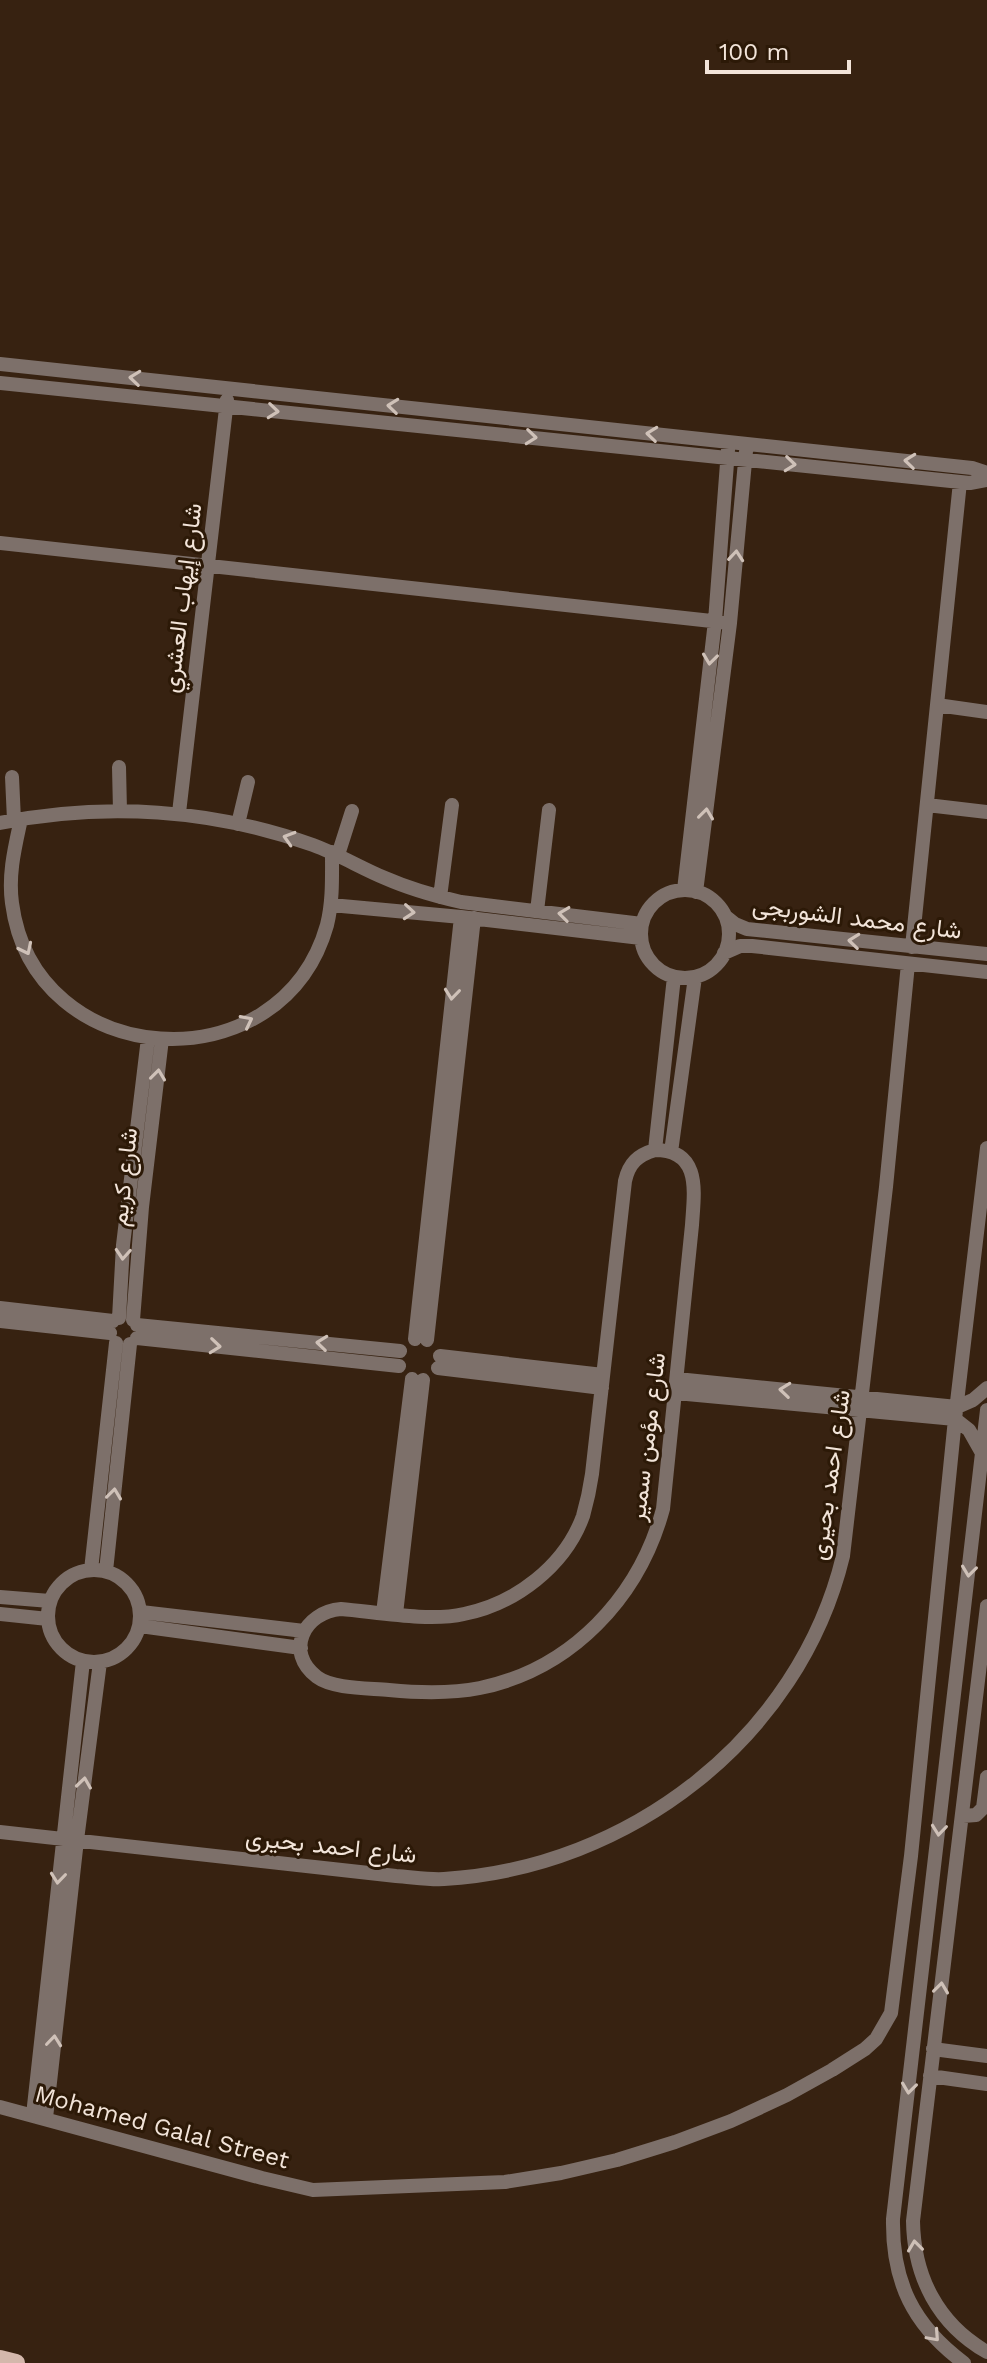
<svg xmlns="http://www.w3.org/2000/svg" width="987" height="2363" font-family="'Work Sans',Vazirmatn,sans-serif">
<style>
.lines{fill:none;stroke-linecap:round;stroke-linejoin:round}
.minor{stroke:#7d706a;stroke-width:14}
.major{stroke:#d4b8ac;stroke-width:18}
.oneway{stroke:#cfc1b8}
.labels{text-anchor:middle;stroke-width:6;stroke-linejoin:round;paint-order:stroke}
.street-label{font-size:24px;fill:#f2e4d9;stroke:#2c1907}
</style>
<rect width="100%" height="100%" fill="#372211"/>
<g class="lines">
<path class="minor" d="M 0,364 L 972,468 L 987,473
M 0,383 L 970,483 L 987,480
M 0,543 L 730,623
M 937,705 L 987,712
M 119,767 L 120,811
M 12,777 L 14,820
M 927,805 L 987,812
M 179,813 L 227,400
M 21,819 C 15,847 8,874 12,903 C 34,1072 281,1088 327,925 C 333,901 332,877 332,852
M 0,823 C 105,802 212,809 313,845 C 338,854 361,868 385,878 C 410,889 435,896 461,902 L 642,924
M 238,824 L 248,782
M 338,855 L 352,811
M 684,890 L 715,621 L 728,450
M641 934a44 44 0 1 1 88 0a44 44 0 1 1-88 0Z
M 696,892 L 730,623 L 746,451
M 440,897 L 452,805
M 331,905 L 461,917 L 641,938
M 537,911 L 549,810
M 725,916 L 735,924 L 747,929 L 987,954
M 912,947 L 960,482
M 724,953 L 740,946 L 752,946 L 987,972
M 655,1150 C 702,1150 694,1193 692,1225 L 663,1509 C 639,1597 572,1669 480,1688 C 450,1694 420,1693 389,1690 C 369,1688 333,1689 317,1677 C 284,1652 304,1612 341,1609 C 377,1612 429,1622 464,1614 C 515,1604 565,1566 583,1516 C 587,1502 590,1488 592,1474 L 625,1181 C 629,1163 638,1155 655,1150 Z
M 655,1150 L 674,977
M 671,1152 L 695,977
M 0,1308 L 113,1321
M 119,1318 L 123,1245 L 148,1038
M 133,1320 L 142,1207 L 162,1039
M 0,1321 L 110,1333
M 137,1325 L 400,1351
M 137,1338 L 399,1366
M 415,1339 L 461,917
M 427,1340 L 474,918
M 440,1356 L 603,1375
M 438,1368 L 602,1388
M 677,1379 L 957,1407 L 973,1400 L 987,1388
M 676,1393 L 955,1419 L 969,1430 L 982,1453
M48 1616a46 46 0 1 1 92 0a46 46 0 1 1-92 0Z
M 91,1570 L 116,1343
M 106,1571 L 130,1344
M 0,1597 L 50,1601
M 987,1606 L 913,2221 C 914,2277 938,2324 987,2352
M 141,1612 L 304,1631
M 383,1613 L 412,1379
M 0,1614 L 48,1619
M 396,1614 L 423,1380
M 140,1626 L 301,1648
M 963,1816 L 976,1815 L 983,1808 L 987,1777
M 0,1832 L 396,1876 C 412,1877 429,1880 444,1879 C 629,1868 799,1738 843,1556 L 886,1187 L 908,964
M 933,2049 L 987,2056
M 930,2076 L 987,2084
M 0,2107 L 262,2178 L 313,2190 L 505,2182 L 561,2173 L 617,2160 L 675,2142 L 731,2121 L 787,2095 L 832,2070 L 865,2049 L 876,2039 L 891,2013 L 911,1856 L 955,1419 L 987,1148
M 33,2115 L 83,1661
M 46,2118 L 77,1840 L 100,1662
M 964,2363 C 913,2325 892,2282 893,2219 L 987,1410"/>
<path class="major" d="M 0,2359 L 16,2363"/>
</g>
<defs><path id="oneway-chevron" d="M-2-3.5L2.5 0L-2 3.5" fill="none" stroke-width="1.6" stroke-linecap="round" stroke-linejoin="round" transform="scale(2)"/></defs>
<g class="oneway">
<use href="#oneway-chevron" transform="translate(135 378) rotate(-174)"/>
<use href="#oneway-chevron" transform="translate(393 406) rotate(-174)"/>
<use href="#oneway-chevron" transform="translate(273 411) rotate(6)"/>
<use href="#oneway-chevron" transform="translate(652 434) rotate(-174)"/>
<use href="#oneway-chevron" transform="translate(531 437) rotate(6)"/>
<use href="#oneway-chevron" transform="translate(910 461) rotate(-174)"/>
<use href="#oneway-chevron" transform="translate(790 464) rotate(6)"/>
<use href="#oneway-chevron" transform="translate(736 556) rotate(-85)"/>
<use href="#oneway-chevron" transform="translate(710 659) rotate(97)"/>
<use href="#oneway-chevron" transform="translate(706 814) rotate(-83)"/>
<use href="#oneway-chevron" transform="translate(289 838) rotate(-163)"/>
<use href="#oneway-chevron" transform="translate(409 912) rotate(5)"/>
<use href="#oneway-chevron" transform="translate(564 914) rotate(-173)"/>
<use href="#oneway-chevron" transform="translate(854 941) rotate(-174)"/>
<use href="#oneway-chevron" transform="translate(26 949) rotate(64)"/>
<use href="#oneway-chevron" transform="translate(452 994) rotate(96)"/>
<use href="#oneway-chevron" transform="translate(247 1021) rotate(-27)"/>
<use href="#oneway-chevron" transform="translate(158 1075) rotate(-83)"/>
<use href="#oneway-chevron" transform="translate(123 1254) rotate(94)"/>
<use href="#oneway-chevron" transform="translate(322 1343) rotate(-174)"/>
<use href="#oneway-chevron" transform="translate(215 1346) rotate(6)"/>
<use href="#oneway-chevron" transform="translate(785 1390) rotate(-174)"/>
<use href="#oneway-chevron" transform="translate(114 1494) rotate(-83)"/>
<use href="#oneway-chevron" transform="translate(969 1571) rotate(97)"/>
<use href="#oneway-chevron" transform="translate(84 1783) rotate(-82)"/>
<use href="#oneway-chevron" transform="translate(939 1830) rotate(96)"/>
<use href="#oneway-chevron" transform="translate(58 1878) rotate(96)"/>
<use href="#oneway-chevron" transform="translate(941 1988) rotate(-83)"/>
<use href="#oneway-chevron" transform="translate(54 2041) rotate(-84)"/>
<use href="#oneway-chevron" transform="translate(909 2088) rotate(97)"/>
<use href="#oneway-chevron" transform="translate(915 2246) rotate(-97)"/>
<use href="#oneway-chevron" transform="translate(934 2336) rotate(48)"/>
</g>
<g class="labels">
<g class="street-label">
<text transform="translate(182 598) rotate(-83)" y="8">شارع إيهاب العشري</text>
<text transform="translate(857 918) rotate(7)" y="8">شارع محمد الشوربجى</text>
<text transform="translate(124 1177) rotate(-84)" y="8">شارع كريم</text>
<text transform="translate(647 1437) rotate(-83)" y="8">شارع مؤمن سمير</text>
<text transform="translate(830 1475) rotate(-82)" y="8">شارع احمد بحيرى</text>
<text transform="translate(331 1846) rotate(6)" y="8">شارع احمد بحيرى</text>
<text transform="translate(162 2127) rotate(15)" y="8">Mohamed Galal Street</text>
</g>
</g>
<path d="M707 60v12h142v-12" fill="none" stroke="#f2e4d9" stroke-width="4"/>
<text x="719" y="60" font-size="24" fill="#f2e4d9" stroke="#2c1907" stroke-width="6" paint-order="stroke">100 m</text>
</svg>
